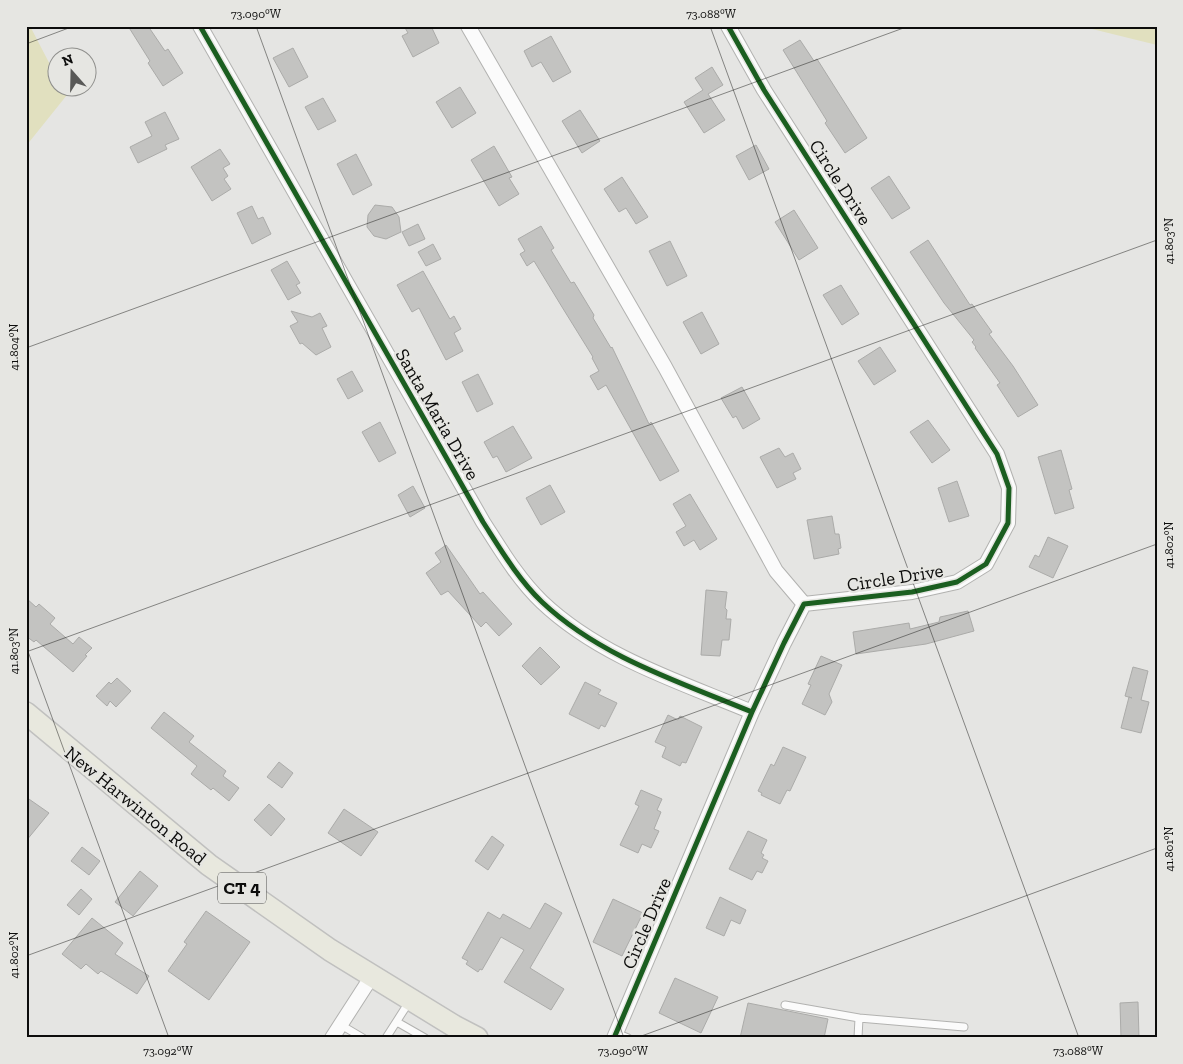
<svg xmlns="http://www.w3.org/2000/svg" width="1183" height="1064" font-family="'Zilla Slab',serif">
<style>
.green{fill:#e1e0bf}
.building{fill:#c3c3c1;stroke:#ababa9}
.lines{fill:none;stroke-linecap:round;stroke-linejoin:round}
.service-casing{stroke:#b2b2b0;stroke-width:9}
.minor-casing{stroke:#b2b2b0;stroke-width:16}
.primary-casing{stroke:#c0c0bf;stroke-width:24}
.service{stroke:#fbfbfb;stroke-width:7}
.minor{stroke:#fbfbfb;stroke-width:14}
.primary{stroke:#e8e8de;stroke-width:21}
.cycleway-casing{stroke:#e6e6e2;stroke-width:8}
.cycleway{stroke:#1b5e20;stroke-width:5}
.ticks{fill:none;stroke:#0d0d0c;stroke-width:1;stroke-opacity:0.45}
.labels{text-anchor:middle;stroke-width:5;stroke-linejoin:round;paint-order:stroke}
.shield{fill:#e6e6e2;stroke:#4e4e4c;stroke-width:1}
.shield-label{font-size:18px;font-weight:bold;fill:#0d0d0c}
.street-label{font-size:19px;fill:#0d0d0c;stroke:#e6e6e2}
.neatline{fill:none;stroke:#0d0d0c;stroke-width:2}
.ticks-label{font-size:12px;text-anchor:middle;fill:#0d0d0c}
</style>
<rect width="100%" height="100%" fill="#e5e5e3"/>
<path class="green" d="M 26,26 L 30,26 L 57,78 L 58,88 L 63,88 L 67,95 L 26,146 Z
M 1080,26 L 1157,26 L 1157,45 Z"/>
<path class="building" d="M 128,26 L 148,26 L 165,51 L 168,49 L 183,73 L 163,86 L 148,63 L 150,61 Z
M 404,26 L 431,26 L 439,43 L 413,57 L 402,36 L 408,33 Z
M 551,36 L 571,72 L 553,82 L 541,62 L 532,67 L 524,51 Z
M 800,40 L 814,61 L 817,59 L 867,138 L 845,153 L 825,123 L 827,121 L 783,50 Z
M 293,48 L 308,77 L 289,87 L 273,58 Z
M 712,67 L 723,85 L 708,94 L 725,120 L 704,133 L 684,102 L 703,90 L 695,78 Z
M 460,87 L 476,113 L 452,128 L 436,102 Z
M 323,98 L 336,121 L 318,130 L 305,107 Z
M 580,110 L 600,141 L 582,153 L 562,121 Z
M 165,112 L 179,139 L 165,145 L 167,149 L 138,163 L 130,147 L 152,136 L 145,122 Z
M 756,145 L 769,169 L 749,180 L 736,156 Z
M 494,146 L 512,177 L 509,178 L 519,194 L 499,206 L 471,160 Z
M 220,149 L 230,164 L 223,168 L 228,176 L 224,179 L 231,189 L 212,201 L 191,167 Z
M 356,154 L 372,185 L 353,195 L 337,164 Z
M 889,176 L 910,208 L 892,219 L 871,188 Z
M 622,177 L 648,217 L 636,224 L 626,208 L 619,212 L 604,189 Z
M 375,205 L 392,207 L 399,217 L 401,232 L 386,239 L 374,236 L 367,227 L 368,215 Z
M 252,206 L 258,219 L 263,217 L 271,234 L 252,244 L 237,213 Z
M 794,210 L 818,248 L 799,260 L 775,222 Z
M 418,224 L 425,239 L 409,246 L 402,232 Z
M 541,226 L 554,248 L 551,250 L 571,283 L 574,282 L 594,315 L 593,318 L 611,348 L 612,347 L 649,424 L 651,422 L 679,471 L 660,481 L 606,385 L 598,390 L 590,376 L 599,371 L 592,358 L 593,357 L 562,307 L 534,261 L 527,266 L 520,254 L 525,251 L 518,239 Z
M 928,240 L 970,305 L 972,304 L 992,332 L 989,334 L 1013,366 L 1038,405 L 1018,417 L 997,385 L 1000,383 L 975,348 L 976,347 L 972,342 L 974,340 L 944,303 L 910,252 Z
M 670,241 L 687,276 L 667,286 L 649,251 Z
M 433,244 L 441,259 L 426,266 L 418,252 Z
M 287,261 L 300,283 L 296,285 L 301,293 L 288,300 L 271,270 Z
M 423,271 L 450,319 L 454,316 L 461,329 L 454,333 L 463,351 L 446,360 L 419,308 L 412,312 L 397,285 Z
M 841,285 L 859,314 L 842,325 L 823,295 Z
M 291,311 L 312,317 L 320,313 L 327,326 L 322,328 L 331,347 L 316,355 L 302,343 L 300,344 L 290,326 L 298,322 Z
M 702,312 L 719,344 L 701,354 L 683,322 Z
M 880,347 L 896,371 L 874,385 L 858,361 Z
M 352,371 L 363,391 L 348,399 L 337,379 Z
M 478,374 L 493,404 L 477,412 L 462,382 Z
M 742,387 L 760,419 L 743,429 L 736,416 L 733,418 L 721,398 Z
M 928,420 L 950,450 L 932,463 L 910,432 Z
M 380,422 L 396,453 L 379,462 L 362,432 Z
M 513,426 L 532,458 L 506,472 L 497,456 L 493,458 L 484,442 Z
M 779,448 L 785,457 L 793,453 L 801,469 L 793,473 L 796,479 L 777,488 L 760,457 Z
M 1061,450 L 1072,489 L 1069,490 L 1074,508 L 1055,514 L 1038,457 Z
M 957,481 L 969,516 L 949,522 L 938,488 Z
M 550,485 L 565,512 L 541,525 L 526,498 Z
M 413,486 L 425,508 L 410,517 L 398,495 Z
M 690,494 L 717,539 L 700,550 L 694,540 L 684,546 L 676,532 L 686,526 L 673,504 Z
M 832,516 L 835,534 L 839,534 L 841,548 L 838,549 L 839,554 L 814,559 L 807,520 Z
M 1048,537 L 1068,546 L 1053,578 L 1029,567 L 1035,555 L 1039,557 Z
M 446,545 L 480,594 L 483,592 L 512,624 L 499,636 L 486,622 L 481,627 L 448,591 L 441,595 L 426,573 L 441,562 L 435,553 Z
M 706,590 L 727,592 L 725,608 L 727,610 L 726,619 L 731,619 L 729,640 L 722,640 L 720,656 L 701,655 Z
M 26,598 L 36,607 L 39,604 L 55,618 L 50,624 L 73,644 L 79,637 L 92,648 L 85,655 L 87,656 L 73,672 L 36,640 L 34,642 L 26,636 Z
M 968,611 L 974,631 L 926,644 L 856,654 L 853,632 L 909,623 L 910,629 L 939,622 L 940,617 Z
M 540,647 L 560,667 L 541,685 L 522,666 Z
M 821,656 L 842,665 L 829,694 L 832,702 L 825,715 L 802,704 L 811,685 L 808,684 Z
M 1133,667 L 1148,671 L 1141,700 L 1149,702 L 1141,733 L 1121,728 L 1129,697 L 1132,698 L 1125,696 Z
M 117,678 L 131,691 L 116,707 L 110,701 L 107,706 L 96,696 L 109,682 L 111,684 Z
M 585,682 L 601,690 L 598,694 L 617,703 L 605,727 L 601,725 L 599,729 L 569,714 Z
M 164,712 L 194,736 L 189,742 L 226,771 L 223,776 L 239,788 L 229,801 L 213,788 L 211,790 L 191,774 L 197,766 L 151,728 Z
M 668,715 L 678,720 L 680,716 L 702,727 L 686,763 L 682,762 L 680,766 L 662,757 L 666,747 L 655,742 Z
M 783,747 L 806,757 L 790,791 L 787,790 L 780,804 L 761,795 L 762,793 L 758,791 L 771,764 L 774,766 Z
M 279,762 L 293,773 L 282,788 L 267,777 Z
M 641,790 L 662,799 L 657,810 L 661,812 L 654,829 L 659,831 L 651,848 L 642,844 L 638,853 L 620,845 L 639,806 L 635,804 Z
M 26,797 L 49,813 L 26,841 Z
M 269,804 L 285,819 L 271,836 L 254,820 Z
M 344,809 L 378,832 L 361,856 L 328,833 Z
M 748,831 L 767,840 L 761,853 L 764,855 L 762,858 L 768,861 L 762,873 L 757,871 L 752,880 L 729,869 Z
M 492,836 L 504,845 L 488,870 L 475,861 Z
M 82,847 L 100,861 L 89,875 L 71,861 Z
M 140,871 L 158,886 L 133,916 L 115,902 Z
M 81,889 L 92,899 L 79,915 L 67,905 Z
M 720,897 L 746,910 L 740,924 L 731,920 L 724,936 L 706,928 Z
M 613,899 L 643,913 L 622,956 L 593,942 Z
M 545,903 L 562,913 L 530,968 L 564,989 L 551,1010 L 504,982 L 524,950 L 501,937 L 482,970 L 480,969 L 478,972 L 466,964 L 468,961 L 462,958 L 488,912 L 500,919 L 503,914 L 530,929 Z
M 206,911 L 250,942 L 209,1000 L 168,971 L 187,944 L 184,942 Z
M 92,918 L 123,943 L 115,954 L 149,976 L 137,994 L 101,971 L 98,974 L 86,964 L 81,969 L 62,954 Z
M 675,978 L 718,997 L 701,1033 L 659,1013 Z
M 1138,1002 L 1139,1038 L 1121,1038 L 1120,1003 Z
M 748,1003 L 828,1019 L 824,1038 L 740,1038 Z"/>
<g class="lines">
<defs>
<path id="service" d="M 785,1005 L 859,1018 L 858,1038
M 859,1018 L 964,1027
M 397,1022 L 425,1038
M 341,1025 L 363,1038
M 616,1033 L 628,1038
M 386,1038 L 409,1002"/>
<path id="minor" d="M 200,26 L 483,522 C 501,550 518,579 542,602 C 600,657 680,682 752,712
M 468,26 L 665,367 L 776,571 L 804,604
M 332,1038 L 372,976
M 614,1038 L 752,712 L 784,643 L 804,604 L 912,592 L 957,582 L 986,564 L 1008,523 L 1009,488 L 997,454 L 764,90 L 728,26"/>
<path id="primary" d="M 26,713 L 209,865 L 330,950 L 454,1026 L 477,1038"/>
</defs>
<use href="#service" class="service-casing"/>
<use href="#minor" class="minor-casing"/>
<use href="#primary" class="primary-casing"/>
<use href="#service" class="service"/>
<use href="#minor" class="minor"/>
<use href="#primary" class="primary"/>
<defs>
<path id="cycleway" d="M 200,26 L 483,522 C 501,550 518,579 542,602 C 600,657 680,682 752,712
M 614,1038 L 752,712 L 784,643 L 804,604 L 912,592 L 957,582 L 986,564 L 1008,523 L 1009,488 L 997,454 L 764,90 L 728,26"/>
</defs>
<use href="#cycleway" class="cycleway-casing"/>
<use href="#cycleway" class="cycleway"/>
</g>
<path class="ticks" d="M 256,26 L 624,1038M 710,26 L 1079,1038M 26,44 L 74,26M 26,348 L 909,26M 26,646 L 169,1038M 26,652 L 1157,240M 26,956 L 1157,544M 636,1038 L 1157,848"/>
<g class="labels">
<rect class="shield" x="218" y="872.5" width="48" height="31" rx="4"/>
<g class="shield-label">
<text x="242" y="894">CT 4</text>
</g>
<g class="street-label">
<text transform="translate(841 182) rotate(57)" y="7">Circle Drive</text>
<text transform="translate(438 414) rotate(60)" y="7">Santa Maria Drive</text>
<text transform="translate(895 577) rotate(-9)" y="7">Circle Drive</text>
<text transform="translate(136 805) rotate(39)" y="7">New Harwinton Road</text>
<text transform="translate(646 923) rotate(-67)" y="7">Circle Drive</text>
</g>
</g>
<rect width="1183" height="1064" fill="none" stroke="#e6e6e2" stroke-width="55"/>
<g transform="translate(72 72) rotate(340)"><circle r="24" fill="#e6e6e2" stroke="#8f8f8c"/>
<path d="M0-4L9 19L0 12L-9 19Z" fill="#595957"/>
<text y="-8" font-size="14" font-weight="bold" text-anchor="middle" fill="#0d0d0c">N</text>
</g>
<rect x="28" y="28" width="1128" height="1008" class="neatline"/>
<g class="ticks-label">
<text x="256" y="18">73.090°W</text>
<text x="711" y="18">73.088°W</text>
<text transform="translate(1169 241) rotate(-90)" y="4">41.803°N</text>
<text transform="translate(14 347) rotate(-90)" y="4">41.804°N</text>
<text transform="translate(1169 545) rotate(-90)" y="4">41.802°N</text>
<text transform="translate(14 651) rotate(-90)" y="4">41.803°N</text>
<text transform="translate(1169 849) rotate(-90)" y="4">41.801°N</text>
<text transform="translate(14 955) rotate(-90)" y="4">41.802°N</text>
<text x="168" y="1055">73.092°W</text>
<text x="623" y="1055">73.090°W</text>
<text x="1078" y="1055">73.088°W</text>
</g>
</svg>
